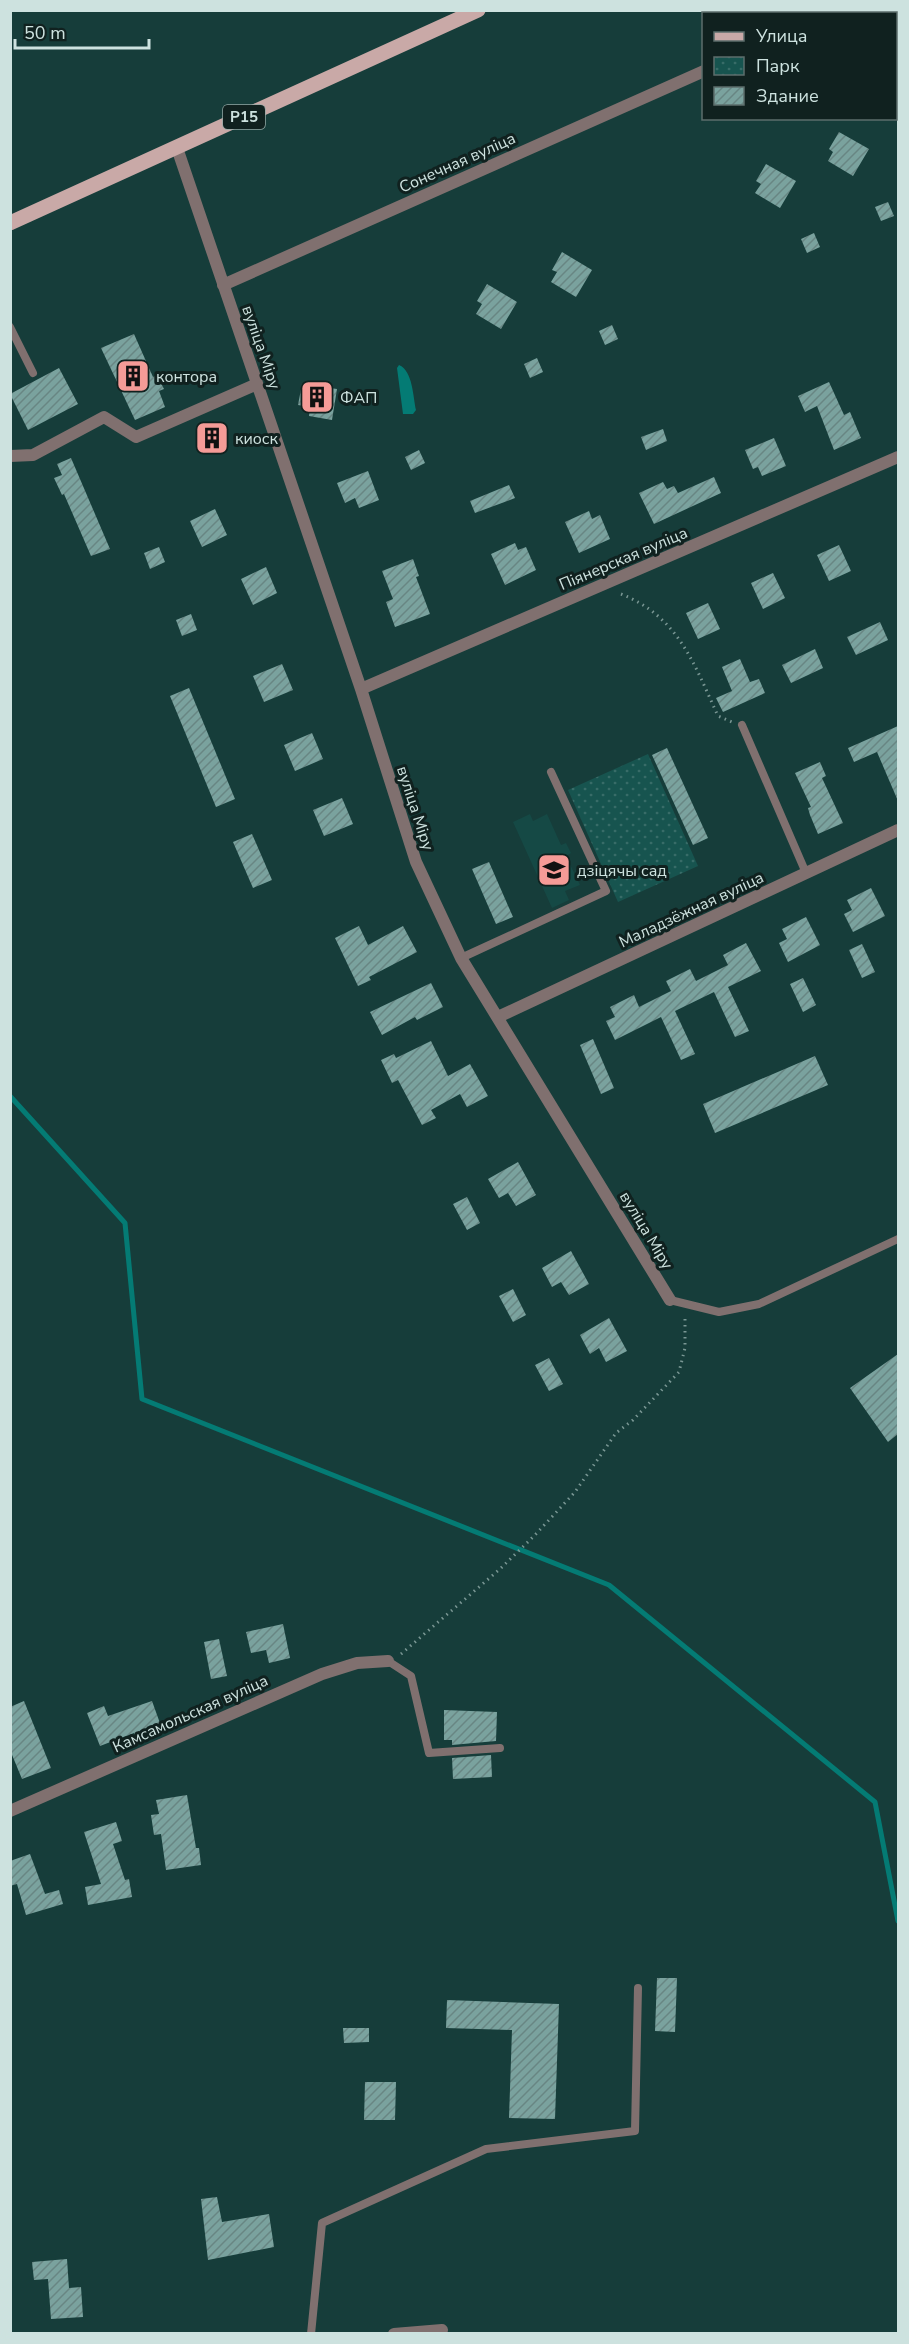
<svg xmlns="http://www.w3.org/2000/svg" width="909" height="2344" font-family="'Nunito Sans',sans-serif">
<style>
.built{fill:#154945}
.park{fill:url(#park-dots)}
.water{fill:#047b74}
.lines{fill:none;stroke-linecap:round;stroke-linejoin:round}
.stream{stroke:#047b74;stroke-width:5}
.building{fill:url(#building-hatch)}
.path{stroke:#7a9794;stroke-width:3;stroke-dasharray:1.5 4.5;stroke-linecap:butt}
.lane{stroke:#80706f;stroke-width:8}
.street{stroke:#80706f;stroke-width:12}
.primary{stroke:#c9a9a7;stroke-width:15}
.labels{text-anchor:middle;stroke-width:6;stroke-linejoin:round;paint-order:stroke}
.shield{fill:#10211f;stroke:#94a8a5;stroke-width:1.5}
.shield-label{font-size:15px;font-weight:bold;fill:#cde2df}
.street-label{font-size:16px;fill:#cde2df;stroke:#10211f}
.poi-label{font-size:16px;fill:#cde2df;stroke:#10211f;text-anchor:start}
</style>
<defs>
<pattern id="park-dots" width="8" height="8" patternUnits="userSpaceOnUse" patternTransform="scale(1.5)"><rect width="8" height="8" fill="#17544f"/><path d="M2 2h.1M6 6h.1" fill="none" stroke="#386c68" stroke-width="1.8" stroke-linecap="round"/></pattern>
<pattern id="building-hatch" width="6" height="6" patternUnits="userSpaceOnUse" patternTransform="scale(1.5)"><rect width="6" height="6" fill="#7aa29e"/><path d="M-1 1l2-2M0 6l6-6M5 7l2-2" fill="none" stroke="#688683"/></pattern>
</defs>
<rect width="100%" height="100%" fill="#163d3a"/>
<path class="built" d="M 530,814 L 533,821 L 547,814 L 561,845 L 566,843 L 571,853 L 566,856 L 580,885 L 565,891 L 569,900 L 552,908 L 513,822 Z"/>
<path class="park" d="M 648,754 L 698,866 L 618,902 L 568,790 Z"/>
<path class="water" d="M 399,365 C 413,371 413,397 416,410 L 413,414 L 403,414 L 397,368 Z"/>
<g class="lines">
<path class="stream" d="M 10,1096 L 125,1223 L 142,1399 L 609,1585 L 875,1802 L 898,1921"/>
</g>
<path class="building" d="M 839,132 L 869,149 L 853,176 L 828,161 L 833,152 L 829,149 Z
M 766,164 L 796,181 L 780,208 L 755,193 L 761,184 L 756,181 Z
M 888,202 L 894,216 L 881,221 L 875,207 Z
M 814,233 L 820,247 L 807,253 L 801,239 Z
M 562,252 L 592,270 L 576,297 L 551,282 L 557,272 L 552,270 Z
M 487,284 L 517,302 L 501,329 L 476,314 L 482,304 L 477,301 Z
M 612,325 L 618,339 L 605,345 L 599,331 Z
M 134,334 L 153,377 L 157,375 L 164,389 L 159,391 L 165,407 L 135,420 L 101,348 Z
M 537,358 L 543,372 L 530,378 L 524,364 Z
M 59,368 L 78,404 L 28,430 L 10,394 Z
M 829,382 L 844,415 L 850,412 L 861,438 L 834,450 L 817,406 L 805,412 L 798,396 Z
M 302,384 L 337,389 L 332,420 L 309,416 L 310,407 L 298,405 Z
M 663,429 L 667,441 L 646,450 L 641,437 Z
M 774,438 L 786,466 L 762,476 L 758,467 L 753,469 L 745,450 Z
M 419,450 L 425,463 L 411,470 L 405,457 Z
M 71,458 L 110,549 L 91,556 L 64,494 L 62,495 L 54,478 L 62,475 L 57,464 Z
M 368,471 L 379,500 L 359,508 L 355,498 L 345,503 L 337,483 Z
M 714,477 L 721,493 L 654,524 L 639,493 L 663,482 L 667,489 L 674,486 L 678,493 Z
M 509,485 L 515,498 L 475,513 L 470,501 Z
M 215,509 L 227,535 L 202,547 L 190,521 Z
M 589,511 L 592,519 L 600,515 L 610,539 L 579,553 L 565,522 Z
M 515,543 L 518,550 L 526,547 L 536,570 L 505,585 L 491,554 Z
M 839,545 L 851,571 L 829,581 L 817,555 Z
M 159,547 L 165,562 L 150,569 L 144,553 Z
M 413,559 L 419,576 L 416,577 L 430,614 L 395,627 L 386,602 L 393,599 L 382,571 Z
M 266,567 L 277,593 L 253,605 L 241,579 Z
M 773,573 L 785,598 L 763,609 L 751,583 Z
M 708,603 L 720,629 L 698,639 L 686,613 Z
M 191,614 L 197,630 L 182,636 L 176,620 Z
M 880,622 L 888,640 L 856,655 L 847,637 Z
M 815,649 L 823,668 L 791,683 L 782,665 Z
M 740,659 L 750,682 L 759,679 L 765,693 L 723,712 L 716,698 L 732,691 L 722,667 Z
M 282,664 L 293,690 L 264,702 L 253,676 Z
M 189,688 L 235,799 L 216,807 L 170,696 Z
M 898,726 L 898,801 L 877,752 L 854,762 L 848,748 Z
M 312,733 L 323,759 L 295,771 L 284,745 Z
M 667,748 L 708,838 L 693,845 L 652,755 Z
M 820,762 L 826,776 L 822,778 L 843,823 L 818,834 L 810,815 L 808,808 L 811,807 L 795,773 Z
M 342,798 L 353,824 L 324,836 L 313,810 Z
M 252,834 L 272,880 L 253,888 L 233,842 Z
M 489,862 L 513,917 L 496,924 L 472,869 Z
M 871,888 L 885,916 L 853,932 L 844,914 L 852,910 L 847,900 Z
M 806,917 L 820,945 L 788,962 L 779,943 L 787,939 L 782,929 Z
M 359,926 L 368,945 L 403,926 L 417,952 L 369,977 L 371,980 L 358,986 L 335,938 Z
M 746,943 L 761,971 L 728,987 L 749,1031 L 735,1037 L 714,992 L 675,1011 L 695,1054 L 681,1060 L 661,1017 L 615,1040 L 606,1021 L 615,1017 L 610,1007 L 634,995 L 639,1007 L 671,991 L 666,981 L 690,969 L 696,981 L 728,965 L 723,955 Z
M 862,944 L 875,972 L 862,978 L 849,950 Z
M 803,978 L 816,1005 L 803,1012 L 790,984 Z
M 431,983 L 443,1007 L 417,1020 L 415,1017 L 382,1035 L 370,1012 Z
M 593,1039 L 614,1088 L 601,1094 L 580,1045 Z
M 431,1041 L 448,1076 L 470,1064 L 488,1096 L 467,1107 L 460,1094 L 431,1110 L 436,1118 L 422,1125 L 398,1080 L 392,1083 L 381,1060 L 394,1054 L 396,1058 Z
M 815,1056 L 828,1085 L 715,1133 L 703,1104 Z
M 518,1162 L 536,1195 L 516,1206 L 508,1193 L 499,1198 L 488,1179 Z
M 467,1197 L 480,1223 L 467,1230 L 453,1204 Z
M 571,1251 L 589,1284 L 569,1295 L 561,1282 L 552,1287 L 542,1268 Z
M 513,1289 L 526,1315 L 513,1322 L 499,1296 Z
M 609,1318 L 627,1351 L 606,1362 L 599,1348 L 590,1354 L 580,1335 Z
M 898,1354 L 898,1434 L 888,1442 L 850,1388 Z
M 549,1358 L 563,1384 L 549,1391 L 535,1365 Z
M 283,1624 L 290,1658 L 269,1663 L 266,1650 L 251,1653 L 246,1632 Z
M 219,1639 L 227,1676 L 211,1679 L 204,1642 Z
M 24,1701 L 51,1768 L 22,1779 L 10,1750 L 10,1707 Z
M 152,1701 L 161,1726 L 135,1735 L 134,1733 L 100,1746 L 87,1713 L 104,1706 L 108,1716 Z
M 444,1710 L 497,1712 L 496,1741 L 452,1745 L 452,1740 L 444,1740 Z
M 491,1755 L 492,1777 L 453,1779 L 452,1758 Z
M 187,1795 L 196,1848 L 199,1848 L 201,1865 L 166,1870 L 161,1834 L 154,1835 L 151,1815 L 159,1814 L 156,1800 Z
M 116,1822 L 122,1841 L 113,1844 L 125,1880 L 129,1879 L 132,1897 L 88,1905 L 85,1887 L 101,1884 L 84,1832 Z
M 30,1854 L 45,1894 L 59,1890 L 63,1904 L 26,1915 L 17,1884 L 10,1886 L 10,1861 Z
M 657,1978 L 677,1978 L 675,2032 L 655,2031 Z
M 447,2000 L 559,2004 L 555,2119 L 509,2118 L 512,2030 L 446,2028 Z
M 343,2028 L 369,2028 L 369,2042 L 344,2043 Z
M 365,2082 L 396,2082 L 395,2120 L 364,2120 Z
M 217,2197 L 222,2222 L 269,2214 L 274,2247 L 208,2260 L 201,2199 Z
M 67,2259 L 69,2288 L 81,2287 L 83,2317 L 51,2319 L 48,2279 L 34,2280 L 32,2262 Z"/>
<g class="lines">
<path class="path" d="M 621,594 C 679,617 694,664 718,716 L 732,722
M 401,1654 L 500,1569 L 535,1535 L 575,1492 L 616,1433 L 633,1420 L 679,1372 L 685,1348 L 685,1317"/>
<path class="lane" d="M 10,327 L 33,373
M 742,725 L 806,873
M 461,958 L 606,891 L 551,772
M 670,1300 L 719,1312 L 759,1304 L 898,1239
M 388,1661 L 411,1676 L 429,1753 L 500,1748
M 311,2334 L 322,2223 L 486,2149 L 635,2131 L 638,1988"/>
<path class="street" d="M 832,14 L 839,10
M 177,148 L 361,689 L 416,862 L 461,958 L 670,1300
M 223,285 L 704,71
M 10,456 L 33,455 L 104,417 L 136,437 L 257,384
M 361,689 L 898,457
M 498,1017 L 898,830
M 10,1811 L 322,1674 L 357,1663 L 388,1661
M 394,2334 L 442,2330"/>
<path class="primary" d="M 10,223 L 478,10"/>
</g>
<defs>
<symbol id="building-square" viewBox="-11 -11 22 22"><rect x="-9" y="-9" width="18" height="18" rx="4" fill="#f59b97" stroke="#10211f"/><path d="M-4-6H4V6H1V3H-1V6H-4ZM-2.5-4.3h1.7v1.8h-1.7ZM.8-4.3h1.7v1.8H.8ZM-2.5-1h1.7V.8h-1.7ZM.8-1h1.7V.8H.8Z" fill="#111"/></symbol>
<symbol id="school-square" viewBox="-11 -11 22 22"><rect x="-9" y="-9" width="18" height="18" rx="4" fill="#f59b97" stroke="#10211f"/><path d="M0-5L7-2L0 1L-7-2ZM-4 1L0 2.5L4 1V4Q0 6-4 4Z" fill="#111"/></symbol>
</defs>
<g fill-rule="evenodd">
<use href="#building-square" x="114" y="357" width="38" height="38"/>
<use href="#building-square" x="298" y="378" width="38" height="38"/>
<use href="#building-square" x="193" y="419" width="38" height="38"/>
<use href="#school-square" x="535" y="851" width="38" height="38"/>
</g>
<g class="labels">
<rect class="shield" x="223" y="105" width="42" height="24" rx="4.5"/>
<g class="shield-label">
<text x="244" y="122">Р15</text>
</g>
<g class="street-label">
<text transform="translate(457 162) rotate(-24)" y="6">Сонечная вуліца</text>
<text transform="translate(262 347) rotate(71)" y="6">вуліца Міру</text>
<text transform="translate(623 558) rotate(-23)" y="6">Піянерская вуліца</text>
<text transform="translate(416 808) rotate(72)" y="6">вуліца Міру</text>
<text transform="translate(691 909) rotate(-25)" y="6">Маладзёжная вуліца</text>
<text transform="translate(647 1230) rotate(59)" y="6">вуліца Міру</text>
<text transform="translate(190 1713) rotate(-24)" y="6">Камсамольская вуліца</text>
</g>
<g class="poi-label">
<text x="156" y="382">контора</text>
<text x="340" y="403">ФАП</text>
<text x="235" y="444">киоск</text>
<text x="577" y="876">дзіцячы сад</text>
</g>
</g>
<rect width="909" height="2344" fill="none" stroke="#cde2df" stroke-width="24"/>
<rect x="702" y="12" width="195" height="108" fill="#10211f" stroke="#5c6e6c" stroke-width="1.5"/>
<rect x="714" y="32" width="30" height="9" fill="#c9a9a7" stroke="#5c6e6c" stroke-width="1.5"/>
<text x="756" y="42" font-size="18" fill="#cde2df">Улица</text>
<rect x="714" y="57" width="30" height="18" fill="url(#park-dots)" stroke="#5c6e6c" stroke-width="1.5"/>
<text x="756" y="72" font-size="18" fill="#cde2df">Парк</text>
<rect x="714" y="87" width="30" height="18" fill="url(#building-hatch)" stroke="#5c6e6c" stroke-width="1.5"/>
<text x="756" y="102" font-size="18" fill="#cde2df">Здание</text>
<path d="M15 39v9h134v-9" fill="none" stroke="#cde2df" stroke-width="3"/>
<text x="24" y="39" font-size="18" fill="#cde2df" stroke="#10211f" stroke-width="4.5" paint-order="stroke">50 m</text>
</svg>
